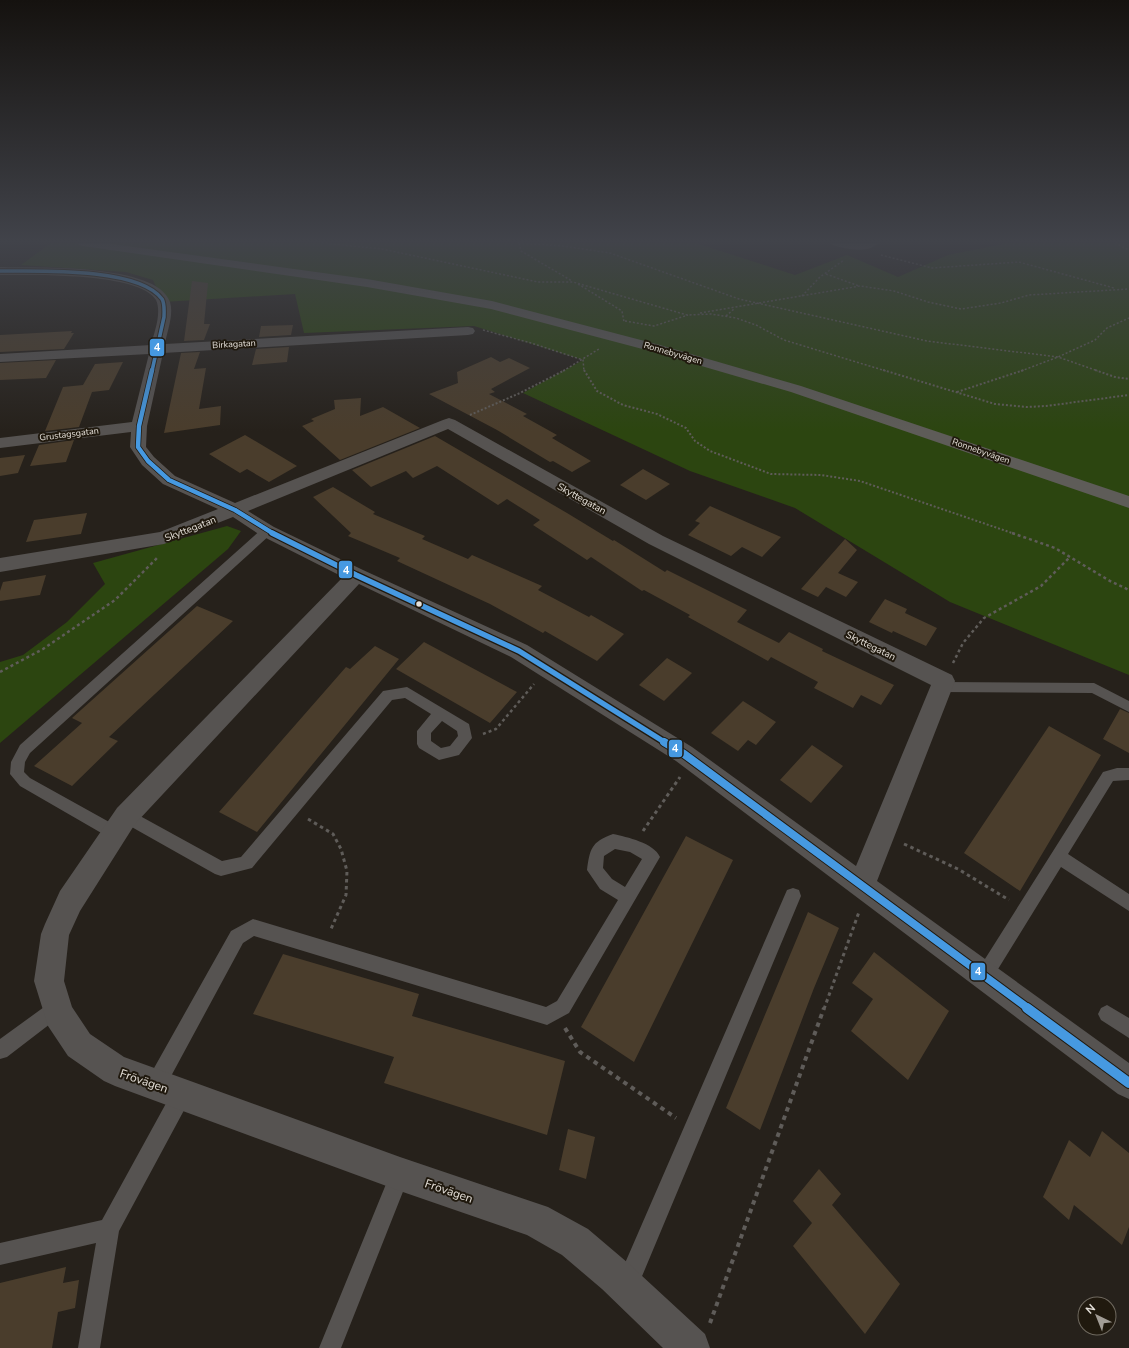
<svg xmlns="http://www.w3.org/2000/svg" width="1129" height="1348" font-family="'Nunito Sans',sans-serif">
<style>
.green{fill:#2c4510}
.building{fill:#4a3d2c}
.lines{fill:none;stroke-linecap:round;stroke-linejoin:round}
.path-far4{stroke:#5f5c59;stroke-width:1.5;stroke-dasharray:2 2;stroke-linecap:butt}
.path-far3{stroke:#5f5c59;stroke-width:2;stroke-dasharray:2 2;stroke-linecap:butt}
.path-far2{stroke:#5f5c59;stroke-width:2.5;stroke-dasharray:3 3;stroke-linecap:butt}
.path-far1{stroke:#5f5c59;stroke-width:3;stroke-dasharray:3.5 3.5;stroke-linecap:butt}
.path{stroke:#5f5c59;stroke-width:4;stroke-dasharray:4.5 4.5;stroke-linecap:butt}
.lane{fill:#565351;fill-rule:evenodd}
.street{fill:#565351;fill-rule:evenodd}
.primary{fill:#5e5c58;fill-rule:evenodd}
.bus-1-far4-casing{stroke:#20190e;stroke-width:5.5}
.bus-1-far3-casing{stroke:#20190e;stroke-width:6}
.bus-1-far2-casing{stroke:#20190e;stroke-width:8}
.bus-1-far1-casing{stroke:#20190e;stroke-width:10}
.bus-1-casing{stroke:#20190e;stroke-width:12}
.bus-1-far4{stroke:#4699e1;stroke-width:3.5}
.bus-1-far3{stroke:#4699e1;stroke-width:4.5}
.bus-1-far2{stroke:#4699e1;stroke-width:5.5}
.bus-1-far1{stroke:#4699e1;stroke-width:8}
.bus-1{stroke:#4699e1;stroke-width:10}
.bus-dot{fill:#e5e0d9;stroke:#20190e;stroke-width:1.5}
.labels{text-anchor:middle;stroke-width:4;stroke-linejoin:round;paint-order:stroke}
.far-street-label{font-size:9px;fill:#e5e0d9;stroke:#20190e}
.street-label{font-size:10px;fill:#e5e0d9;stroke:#20190e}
.near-street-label{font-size:12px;fill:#e5e0d9;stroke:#20190e}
.line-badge{stroke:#20190e;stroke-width:1.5}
.badge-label{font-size:11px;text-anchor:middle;font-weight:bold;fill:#fff}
</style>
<rect width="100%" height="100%" fill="#26211b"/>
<path class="green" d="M 51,243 L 696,243 L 795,275 L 847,255 L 898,277 L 948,255 L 1008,243 L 1129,243 L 1129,675 L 950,602 L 795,508 L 690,471 L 523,393 L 583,360 L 474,326 L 304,333 L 295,294 L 163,302 L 153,280 L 126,272 L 21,265 Z
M 227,526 L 241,531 L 228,549 L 0,743 L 0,662 L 23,655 L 67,622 L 105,584 L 93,563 Z"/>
<path class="building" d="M 192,281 L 208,283 L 204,324 L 210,324 L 204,340 L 184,341 Z
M 293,325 L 291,335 L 259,337 L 261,326 Z
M 72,331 L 71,333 L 74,333 L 64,349 L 0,352 L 0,335 Z
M 289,347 L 287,362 L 252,365 L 256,349 Z
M 200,352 L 194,369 L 206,368 L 199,409 L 221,406 L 220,425 L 164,433 L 181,353 Z
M 491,357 L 500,362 L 509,358 L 530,368 L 491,389 L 495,392 L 489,394 L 527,414 L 523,416 L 557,435 L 552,438 L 591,461 L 572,472 L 553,461 L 550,462 L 497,430 L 429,394 L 458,383 L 457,372 Z
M 56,360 L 46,378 L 0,380 L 0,363 Z
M 123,362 L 109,390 L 92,392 L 79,427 L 45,431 L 63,387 L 83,385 L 95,364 Z
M 361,398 L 360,416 L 383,407 L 420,428 L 340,460 L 302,426 L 314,421 L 311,419 L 335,409 L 334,400 Z
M 245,435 L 297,466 L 269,482 L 247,469 L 240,473 L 209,454 Z
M 435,436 L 567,513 L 613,541 L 614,540 L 665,572 L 667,570 L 747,610 L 737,622 L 779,643 L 789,632 L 823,649 L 822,651 L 894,685 L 881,705 L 861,695 L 853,708 L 814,688 L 818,682 L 771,657 L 768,661 L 688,617 L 690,615 L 644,590 L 642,591 L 591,557 L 587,560 L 533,525 L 540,520 L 507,499 L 498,505 L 437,466 L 413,478 L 406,471 L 371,487 L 352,470 Z
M 74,440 L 66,462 L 30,466 L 39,445 Z
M 25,455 L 18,473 L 0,476 L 0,458 Z
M 643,469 L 670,484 L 646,500 L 620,485 Z
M 333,487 L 375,512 L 373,514 L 425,536 L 422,539 L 468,559 L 472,555 L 542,586 L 538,590 L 589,617 L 591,615 L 624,634 L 597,661 L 545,631 L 543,633 L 490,604 L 397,561 L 400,558 L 348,536 L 351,533 L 313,497 Z
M 710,506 L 751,524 L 781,537 L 762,557 L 742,547 L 731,556 L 688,535 L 700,523 L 695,521 Z
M 87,513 L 81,534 L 26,542 L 34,520 Z
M 845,539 L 857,550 L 838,573 L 858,582 L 846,597 L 826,587 L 818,597 L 801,589 Z
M 46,575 L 40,595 L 0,601 L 0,591 L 3,582 Z
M 885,599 L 907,609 L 905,613 L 937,628 L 926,646 L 893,631 L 892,633 L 869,622 Z
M 197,606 L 233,621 L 109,737 L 118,741 L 72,786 L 34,766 L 82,723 L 72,718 Z
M 424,642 L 517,692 L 490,723 L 396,669 Z
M 375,646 L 399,659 L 257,832 L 219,812 L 346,667 L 350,669 Z
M 667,658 L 692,673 L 664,701 L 639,685 Z
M 743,701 L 776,722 L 756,745 L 748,740 L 738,751 L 711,733 Z
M 1120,709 L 1129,713 L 1129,753 L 1103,739 Z
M 1049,726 L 1101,755 L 1020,891 L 964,853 Z
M 812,745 L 843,766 L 811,803 L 780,780 Z
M 686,836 L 733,860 L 634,1062 L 581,1027 Z
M 808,912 L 839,928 L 814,988 L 760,1130 L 726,1108 Z
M 874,952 L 949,1011 L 908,1080 L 851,1031 L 873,999 L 852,983 Z
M 283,954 L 419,994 L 412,1016 L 565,1061 L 547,1135 L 384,1083 L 394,1057 L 253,1014 Z
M 568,1129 L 595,1137 L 586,1179 L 559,1170 Z
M 1102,1131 L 1129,1153 L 1129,1227 L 1122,1245 L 1074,1205 L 1069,1220 L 1043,1197 L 1069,1140 L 1090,1157 Z
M 819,1169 L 841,1194 L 832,1205 L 900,1284 L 865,1334 L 793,1246 L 812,1223 L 793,1201 Z
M 66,1267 L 63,1283 L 79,1280 L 75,1308 L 58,1312 L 52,1348 L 0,1348 L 0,1283 Z"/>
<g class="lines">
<path class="path-far4" d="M 322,243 L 382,249 L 538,282 L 573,282 L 687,315 L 711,314 L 736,318 L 756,325 L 784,340 L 886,371
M 518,243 L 563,246 L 610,253 L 739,299 L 927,341 L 1058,357 L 1098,371
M 519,243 L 521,251 L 572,281
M 1115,243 L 1129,250
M 881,255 L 932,268 L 1019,262 L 1114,288
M 826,274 L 859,286
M 578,284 L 622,311 L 624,322
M 802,296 L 820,277 L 844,260
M 700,313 L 860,286 L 894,291 L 928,302 L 961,309 L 1001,303 L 1029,295 L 1129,289
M 726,316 L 734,309
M 625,321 L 654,326 L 688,315
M 483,330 L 531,343 L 583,360 L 584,371
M 563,371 L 599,349
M 1021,371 L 1058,357 L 1095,340 L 1107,328 L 1129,318"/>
<path class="path-far3" d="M 584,370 L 597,391 L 623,405 L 657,414 L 686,428 L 695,441 L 710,451 L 771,474 L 821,475 L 860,481 L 1015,534
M 883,370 L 995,404 L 1027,407 L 1046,406 L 1129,395
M 1095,370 L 1115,377 L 1129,379
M 957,392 L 1024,370
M 470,415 L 520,393 L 565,370"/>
<path class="path-far2" d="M 1012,533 L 1055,548 L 1110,581 L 1129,590
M 953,663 L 963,643 L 984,618 L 1041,586 L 1070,557
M 0,672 L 43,649 L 115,600 L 157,558
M 483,734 L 496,729 L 534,684"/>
<path class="path-far1" d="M 308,819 L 333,834 L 341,849 L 347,871 L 346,895 L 331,929
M 643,831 L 680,777
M 904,844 L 958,869 L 1009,900
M 824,1009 L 859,912"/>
<path class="path" d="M 565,1028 L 580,1052 L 676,1118
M 710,1323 L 824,1008"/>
<path class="lane" d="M 267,527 L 271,528 L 272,531 L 271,534 L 30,753 L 25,762 L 24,772 L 30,778 L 120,828 L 123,833 L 120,838 L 115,840 L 110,838 L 20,786 L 10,774 L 11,762 L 20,745 L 263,528 Z
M 942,682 L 1094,683 L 1129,701 L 1129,712 L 1092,693 L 942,692 L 937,691 L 935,687 L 937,683 Z
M 407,687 L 469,724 L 472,738 L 459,755 L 439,760 L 419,748 L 417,744 L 417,731 L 431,714 L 405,698 L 392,700 L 252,868 L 221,876 L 215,874 L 121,821 L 118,816 L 121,811 L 126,809 L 131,811 L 222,861 L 241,857 L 383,691 ZM 442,721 L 457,731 L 458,736 L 450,746 L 441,748 L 431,741 L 431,733 Z
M 1117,768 L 1129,768 L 1129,780 L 1113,781 L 1068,854 L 1129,894 L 1129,911 L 1061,867 L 990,982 L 984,985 L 978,982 L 975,976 L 978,970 L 1103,772 Z
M 613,834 C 627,837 654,843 660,857 L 569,1013 L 547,1025 L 254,936 L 243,943 L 163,1091 L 156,1093 L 149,1091 L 147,1084 L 149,1077 L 231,931 L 253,919 L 546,1007 L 557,1001 L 618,900 L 600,889 L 587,870 C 590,849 591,842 613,834 ZM 615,849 L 630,852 L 642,859 L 625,887 L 612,879 L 603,868 L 604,856 Z
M 793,888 L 799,890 L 801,896 L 635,1293 L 627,1296 L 619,1293 L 616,1285 L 619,1277 L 787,890 Z
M 57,999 L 63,1002 L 66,1008 L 63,1014 L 7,1057 L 0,1059 L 0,1039 L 51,1002 Z
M 1107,1005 L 1129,1018 L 1129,1038 L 1101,1020 L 1098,1014 L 1101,1008 Z
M 182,1084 L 189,1087 L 192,1094 L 189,1101 L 119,1231 L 100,1348 L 78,1348 L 96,1243 L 0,1265 L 0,1243 L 102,1220 L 175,1087 Z
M 400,1164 L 407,1167 L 410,1174 L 341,1348 L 319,1348 L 393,1167 Z"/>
<path class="street" d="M 831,243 L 878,243 C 869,254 845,249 833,245 Z
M 0,267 C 35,268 157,263 170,302 C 174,315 167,331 165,344 L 468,327 L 473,328 L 475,331 L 473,334 L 468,335 L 163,353 L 147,426 L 146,447 L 154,457 L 175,476 L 235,503 L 443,420 L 449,418 L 455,420 L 663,536 L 952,675 L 955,681 L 877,881 L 1129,1063 L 1129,1099 L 1118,1094 L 676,761 L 511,657 L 359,584 L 135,824 L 80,911 L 69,935 L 64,981 L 72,1007 L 90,1034 L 124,1057 L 400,1157 L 548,1207 L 588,1229 L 628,1263 L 705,1334 L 710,1348 L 663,1348 L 602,1289 L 562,1255 L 527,1235 L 400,1191 L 115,1086 L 104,1081 L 68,1056 L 48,1026 L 34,981 L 41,934 L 45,924 L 60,891 L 117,808 L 343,577 L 260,535 L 233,517 L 164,544 L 0,572 L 0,558 L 160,532 L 218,509 L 163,484 L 142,465 L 130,447 L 131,432 L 0,448 L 0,438 L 132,422 L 149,354 L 0,362 L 0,354 L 151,345 C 154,333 162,313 156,300 C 140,272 31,275 0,275 ZM 448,429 L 649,544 L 931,685 L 856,866 L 692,747 L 527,645 L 363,570 L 274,527 L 248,511 Z"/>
<path class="primary" d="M 78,243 L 105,243 L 367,279 L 492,301 L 660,345 L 801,386 L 1129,496 L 1129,508 L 791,392 L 650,351 L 491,309 L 367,287 L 83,246 L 79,245 Z"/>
<defs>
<path id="bus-1-far4" d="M 0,271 C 37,271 139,267 162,299 C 165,304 164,312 164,317 L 152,371"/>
<path id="bus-1-far3" d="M 152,370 L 139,426 L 138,447 L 148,461 L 169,480 L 235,510 L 274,534"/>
<path id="bus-1-far2" d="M 272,533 L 356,575 L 519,651 L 666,743"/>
<path id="bus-1-far1" d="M 664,742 L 684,754 L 1029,1009"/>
<path id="bus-1" d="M 1027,1008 L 1129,1083"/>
</defs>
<use href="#bus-1-far4" class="bus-1-far4-casing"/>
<use href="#bus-1-far3" class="bus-1-far3-casing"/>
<use href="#bus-1-far2" class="bus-1-far2-casing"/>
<use href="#bus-1-far1" class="bus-1-far1-casing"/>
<use href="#bus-1" class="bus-1-casing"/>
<use href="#bus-1-far4" class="bus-1-far4"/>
<use href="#bus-1-far3" class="bus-1-far3"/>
<use href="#bus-1-far2" class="bus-1-far2"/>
<use href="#bus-1-far1" class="bus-1-far1"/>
<use href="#bus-1" class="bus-1"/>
</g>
<linearGradient id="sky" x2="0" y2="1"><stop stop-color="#15120f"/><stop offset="0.56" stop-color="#41434a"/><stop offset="1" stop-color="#41434a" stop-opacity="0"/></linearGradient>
<rect width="1129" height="431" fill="url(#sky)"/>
<circle class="bus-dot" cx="419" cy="604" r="3.5"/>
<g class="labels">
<g class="far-street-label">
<text transform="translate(234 344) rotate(-3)" y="3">Birkagatan</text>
<text transform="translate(673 353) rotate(16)" y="3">Ronnebyvägen</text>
<text transform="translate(69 434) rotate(-7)" y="3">Grustagsgatan</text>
<text transform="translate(981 451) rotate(19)" y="3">Ronnebyvägen</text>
</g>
<g class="street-label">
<text transform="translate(582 498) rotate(29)" y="4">Skyttegatan</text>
<text transform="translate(190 528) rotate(-21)" y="4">Skyttegatan</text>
<text transform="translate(871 645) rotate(26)" y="4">Skyttegatan</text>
</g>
<g class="near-street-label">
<text transform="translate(144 1081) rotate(19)" y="4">Frövägen</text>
<text transform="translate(449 1191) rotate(19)" y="4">Frövägen</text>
</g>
</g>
<g class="line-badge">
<rect x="149" y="338" width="16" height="19" rx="4" fill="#4699e1"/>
<rect x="338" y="560" width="15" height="19" rx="4" fill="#4699e1"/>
<rect x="668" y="739" width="15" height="19" rx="4" fill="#4699e1"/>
<rect x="970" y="962" width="16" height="19" rx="4" fill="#4699e1"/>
</g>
<g class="badge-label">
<text x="157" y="351">4</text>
<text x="346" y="574">4</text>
<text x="675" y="752">4</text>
<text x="978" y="975">4</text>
</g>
<g transform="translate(1097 1316) rotate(317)"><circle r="19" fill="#20190e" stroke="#6f695f"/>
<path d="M0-3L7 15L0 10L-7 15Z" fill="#a29d96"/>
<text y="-6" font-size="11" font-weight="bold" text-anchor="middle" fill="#e5e0d9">N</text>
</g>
</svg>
